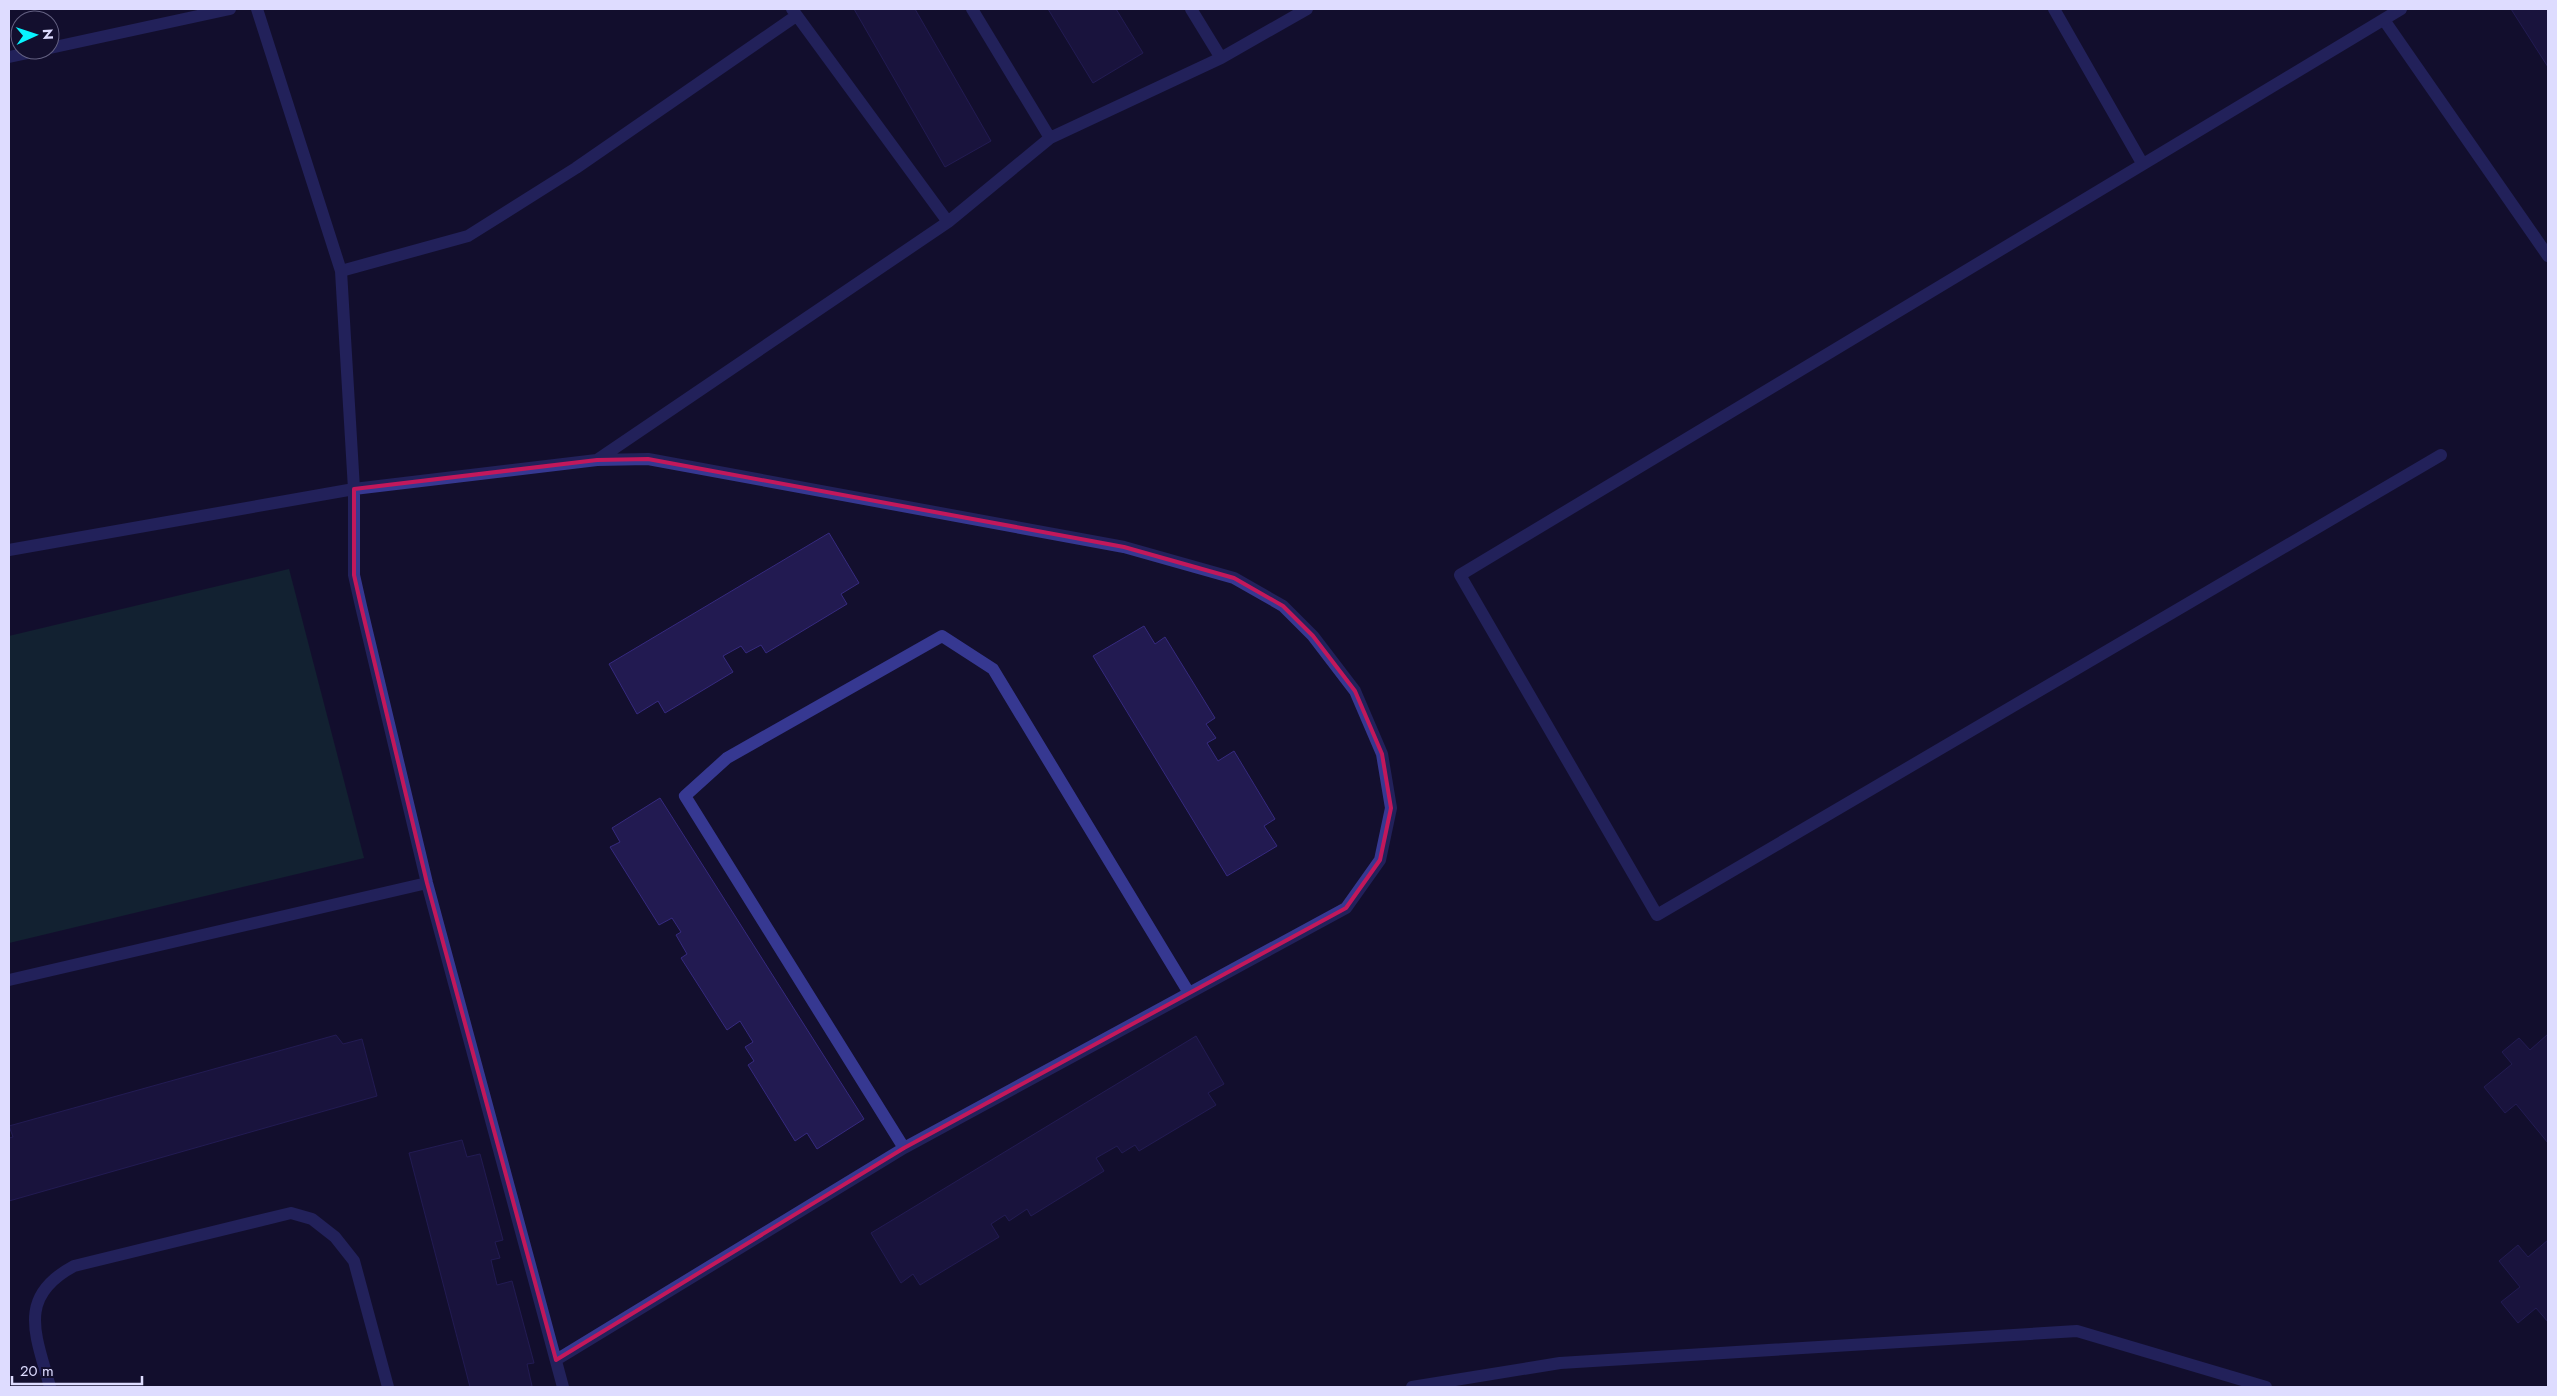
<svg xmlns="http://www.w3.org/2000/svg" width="2557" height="1396" font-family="Jost,sans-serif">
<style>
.garden{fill:#123935}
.building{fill:#221a51;stroke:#362a7f}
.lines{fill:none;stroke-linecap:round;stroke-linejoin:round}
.lane{stroke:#363891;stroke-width:12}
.street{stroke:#363891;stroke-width:12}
.marked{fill:none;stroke:#c2185b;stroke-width:4;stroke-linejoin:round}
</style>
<rect width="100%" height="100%" fill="#130f2e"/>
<path class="garden" d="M 289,569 L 364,858 L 9,943 L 9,636 Z"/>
<path class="building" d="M 854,9 L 915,9 L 991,141 L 945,167 Z
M 1048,9 L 1116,9 L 1143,53 L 1093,83 Z
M 2511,9 L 2548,9 L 2548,67 Z
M 829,533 L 859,583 L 841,594 L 847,604 L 766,653 L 761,645 L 746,653 L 741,646 L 723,656 L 733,672 L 665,713 L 658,701 L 637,714 L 609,664 Z
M 1144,626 L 1155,644 L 1165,637 L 1215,718 L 1206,724 L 1216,738 L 1207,743 L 1218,761 L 1234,751 L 1275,819 L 1264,826 L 1277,846 L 1227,876 L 1093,656 Z
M 660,798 L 864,1119 L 817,1149 L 807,1133 L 795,1141 L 748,1065 L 754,1061 L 745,1047 L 753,1042 L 740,1021 L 727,1030 L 681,958 L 687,954 L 676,935 L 681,932 L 672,918 L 659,925 L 610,847 L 620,842 L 612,828 Z
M 2548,1034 L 2548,1143 L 2516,1104 L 2505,1113 L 2484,1087 L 2512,1064 L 2502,1052 L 2519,1038 L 2530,1050 Z
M 336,1035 L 343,1044 L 362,1039 L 377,1096 L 9,1201 L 9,1138 L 13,1137 L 9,1126 Z
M 1196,1036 L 1224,1084 L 1208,1093 L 1216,1105 L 1139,1151 L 1135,1145 L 1122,1153 L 1117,1146 L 1096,1158 L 1104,1171 L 1031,1216 L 1027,1209 L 1009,1221 L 1005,1215 L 991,1224 L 999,1237 L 920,1285 L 913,1274 L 901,1283 L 871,1233 Z
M 462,1140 L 467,1157 L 480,1154 L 503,1240 L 495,1242 L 500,1258 L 491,1260 L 497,1285 L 512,1281 L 534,1363 L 527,1364 L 532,1386 L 528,1387 L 470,1387 L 409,1153 Z
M 2548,1240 L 2548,1322 L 2536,1308 L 2518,1323 L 2501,1302 L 2520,1287 L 2499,1261 L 2518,1245 L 2528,1257 Z"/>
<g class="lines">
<path class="lane" d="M 2384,20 L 2548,256
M 1412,1387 L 1560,1363 L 2077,1331 L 2266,1387"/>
<path class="street" d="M 257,9 L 341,271 L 354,489 L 354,575 L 361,606 L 427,883 L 563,1387
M 792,9 L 948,222
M 972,9 L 1050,138
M 1191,9 L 1221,58
M 2054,9 L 2142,163
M 2401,9 L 1460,575 L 1657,915 L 2441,455
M 50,48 L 230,9
M 9,57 L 42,50
M 341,271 L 468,236 L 576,168 L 796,16
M 597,460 L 948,222 L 1050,138 L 1221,58 L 1307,9
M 9,550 L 354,489 L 597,460 L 648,459 L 1124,547 L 1234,578 L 1283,606 L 1313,636 L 1355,691 L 1382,754 L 1391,808 L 1380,860 L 1346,908 L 904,1148 L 556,1360
M 9,980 L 427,883
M 904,1148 L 685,796 L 727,758 L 942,636 L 993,669 L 1189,993
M 50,1387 C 36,1335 16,1297 74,1266 L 291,1213 L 312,1219 L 335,1237 L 354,1261 L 388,1387"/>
</g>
<path d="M0 0H2557V1396H0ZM 648,459 L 1124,547 L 1234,578 L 1283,606 L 1313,636 L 1355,691 L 1382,754 L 1391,808 L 1380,860 L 1346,908 L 904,1148 L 556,1360 L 427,883 L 361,606 L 354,575 L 354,489 L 597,460 Z" fill="#130f2e" fill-opacity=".55" fill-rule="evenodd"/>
<path class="marked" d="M 648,459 L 1124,547 L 1234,578 L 1283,606 L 1313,636 L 1355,691 L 1382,754 L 1391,808 L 1380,860 L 1346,908 L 904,1148 L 556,1360 L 427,883 L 361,606 L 354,575 L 354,489 L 597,460 Z"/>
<rect width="2557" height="1396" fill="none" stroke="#dedcff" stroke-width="20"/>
<g transform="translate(35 35) rotate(87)"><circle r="24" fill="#130f2e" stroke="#646182"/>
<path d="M0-4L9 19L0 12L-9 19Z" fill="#08f4ff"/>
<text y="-8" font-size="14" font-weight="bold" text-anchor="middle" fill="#dedcff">N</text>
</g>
<path d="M12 1376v8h130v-8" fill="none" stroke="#dedcff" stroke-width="2.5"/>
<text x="20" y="1376" font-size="15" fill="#dedcff" stroke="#130f2e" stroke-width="4" paint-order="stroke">20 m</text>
</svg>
